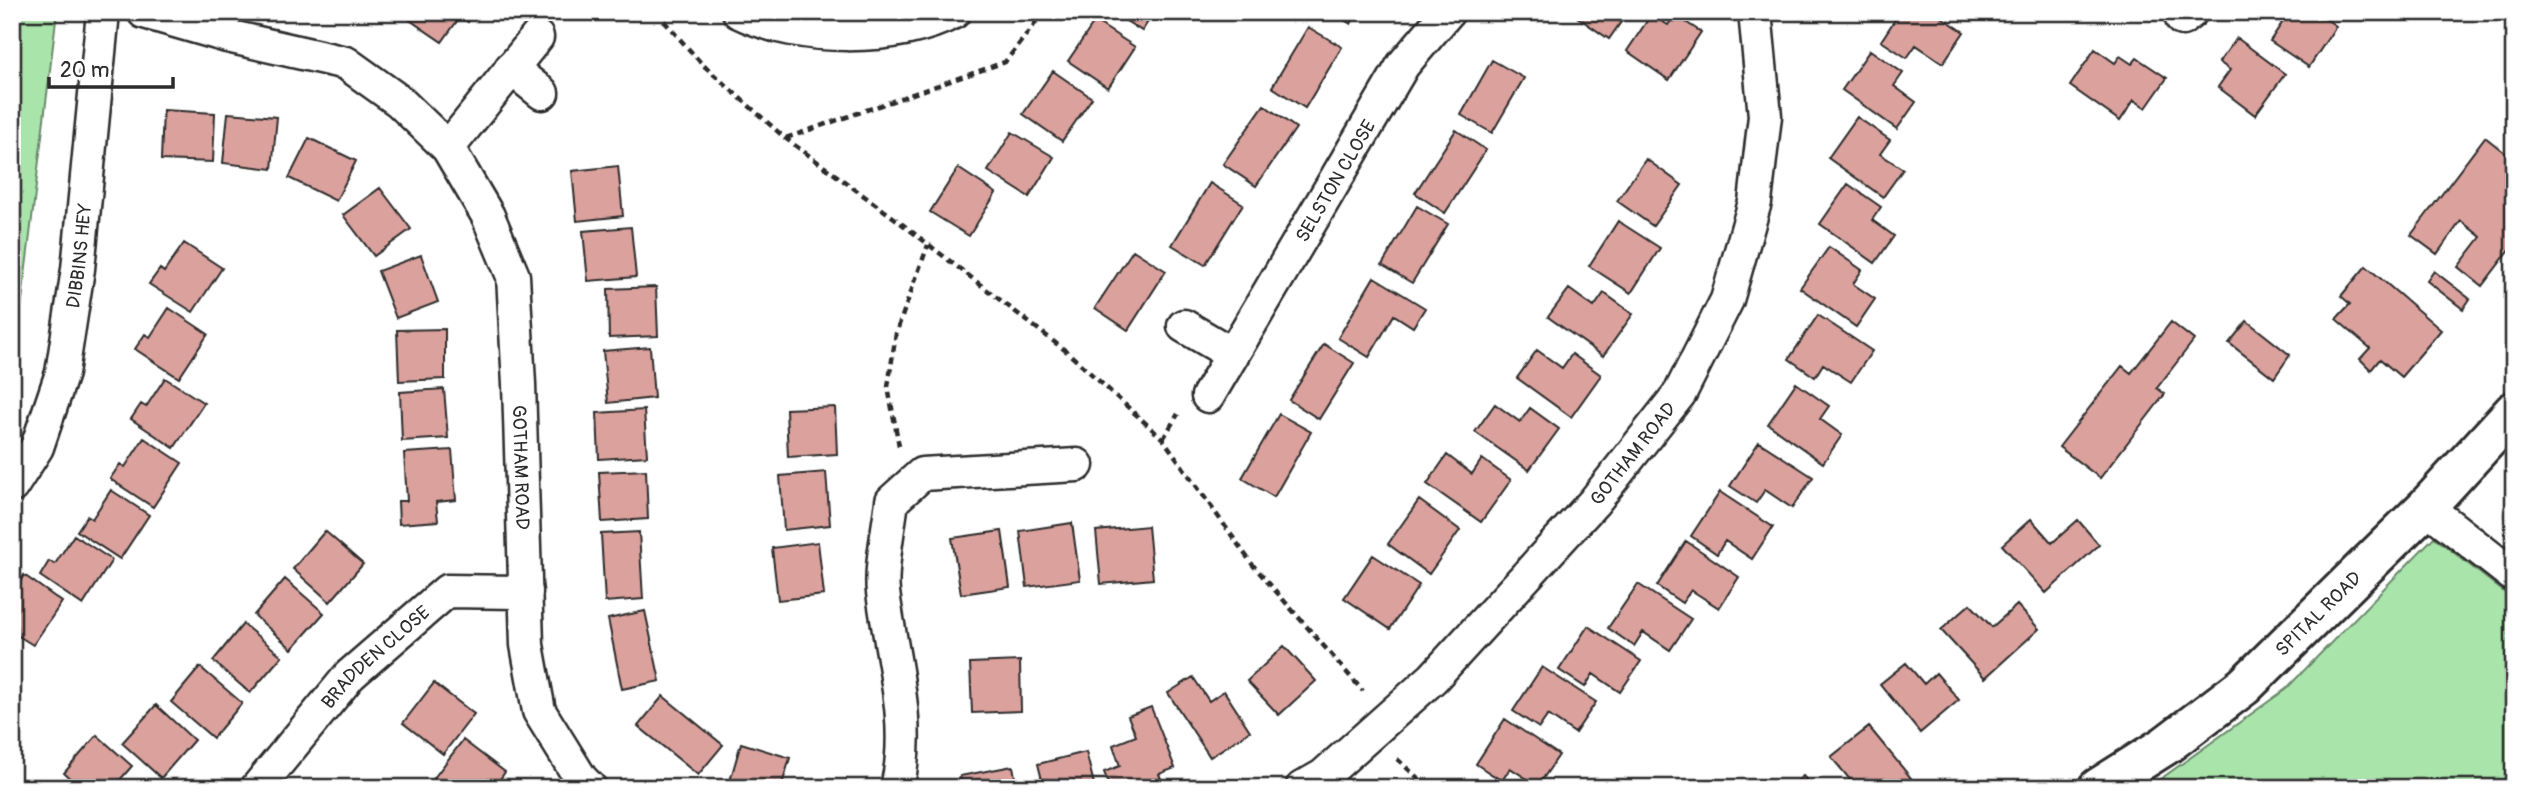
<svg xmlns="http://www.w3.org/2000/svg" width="2526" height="800" font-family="Pangolin,sans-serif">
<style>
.green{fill:#a9e5ab;stroke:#6a886b;stroke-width:2}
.building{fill:#dba19d;stroke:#2b2b2b;stroke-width:2}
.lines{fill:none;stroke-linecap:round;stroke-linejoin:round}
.minor-casing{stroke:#2b2b2b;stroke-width:37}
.secondary-casing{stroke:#2b2b2b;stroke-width:44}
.path{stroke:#2b2b2b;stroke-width:4.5;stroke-dasharray:7 5;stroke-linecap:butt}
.minor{stroke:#fff;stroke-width:32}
.secondary{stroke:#fff;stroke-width:38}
.labels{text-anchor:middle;stroke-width:5;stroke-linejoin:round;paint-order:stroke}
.street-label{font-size:19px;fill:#2b2b2b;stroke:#fff}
</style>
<rect width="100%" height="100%" fill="#fff"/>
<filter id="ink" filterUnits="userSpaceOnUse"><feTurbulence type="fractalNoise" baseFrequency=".0143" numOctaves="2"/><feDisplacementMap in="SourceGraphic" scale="14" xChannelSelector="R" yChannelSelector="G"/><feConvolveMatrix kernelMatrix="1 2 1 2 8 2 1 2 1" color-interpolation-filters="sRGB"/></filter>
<g filter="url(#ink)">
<path class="green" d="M 12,12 L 57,12 L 12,383 Z
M 2434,537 L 2514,600 L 2514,788 L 2148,788 L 2286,689 Z"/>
<path class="building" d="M 398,12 L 474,12 L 468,22 L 460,17 L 442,42 Z
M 1112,12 L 1154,12 L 1142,31 Z
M 1331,12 L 1357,12 L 1351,24 Z
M 1570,12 L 1628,12 L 1609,39 Z
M 1900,12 L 1934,12 L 1964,32 L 1943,63 L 1916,45 L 1907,58 L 1881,41 Z
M 2275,12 L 2316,12 L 2336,26 L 2309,67 L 2270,41 L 2282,23 L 2272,17 Z
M 1651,15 L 1668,25 L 1675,15 L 1701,32 L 1669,80 L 1627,51 Z
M 1095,21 L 1135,47 L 1108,88 L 1068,61 Z
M 1308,27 L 1342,47 L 1305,108 L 1272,87 Z
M 2237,38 L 2285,74 L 2255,115 L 2218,87 L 2230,70 L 2219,62 Z
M 2095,49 L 2115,63 L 2120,56 L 2132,64 L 2137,58 L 2167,78 L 2146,108 L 2134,100 L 2120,121 L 2070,86 Z
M 1870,50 L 1903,73 L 1894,86 L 1916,102 L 1897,129 L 1842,90 Z
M 1492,60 L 1524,78 L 1492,133 L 1461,115 Z
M 1053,71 L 1092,98 L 1062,141 L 1023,114 Z
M 1264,105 L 1296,128 L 1256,186 L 1223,164 Z
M 163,110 L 215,113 L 213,162 L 161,160 Z
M 228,113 L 277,117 L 272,169 L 223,163 Z
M 1857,117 L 1890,140 L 1880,154 L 1903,169 L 1883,197 L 1828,158 Z
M 1456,130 L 1486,150 L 1445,213 L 1415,193 Z
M 1012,132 L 1054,157 L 1029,197 L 988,171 Z
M 2485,137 L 2514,160 L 2514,244 L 2482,286 L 2458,267 L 2481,237 L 2461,221 L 2437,254 L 2411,235 Z
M 309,138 L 356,161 L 336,201 L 289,178 Z
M 1646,159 L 1682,185 L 1653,226 L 1617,201 Z
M 618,166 L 623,216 L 577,221 L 572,171 Z
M 958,168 L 996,193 L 969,236 L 930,212 Z
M 1210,183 L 1243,204 L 1205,265 L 1172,245 Z
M 1848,184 L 1881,207 L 1872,220 L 1894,236 L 1875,263 L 1820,224 Z
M 380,188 L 411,229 L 374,256 L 343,215 Z
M 1417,206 L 1448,224 L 1412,283 L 1382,265 Z
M 1618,221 L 1660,248 L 1631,293 L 1589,266 Z
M 631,227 L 636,277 L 588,281 L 583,231 Z
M 184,243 L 222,268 L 193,312 L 149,284 L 160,269 L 164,272 Z
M 1829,247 L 1862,270 L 1853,284 L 1875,299 L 1856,327 L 1800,288 Z
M 1133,250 L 1166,271 L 1128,330 L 1095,308 Z
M 421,255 L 438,302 L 396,318 L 378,271 Z
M 2366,266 L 2441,330 L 2401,377 L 2380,359 L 2371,370 L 2360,359 L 2370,348 L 2336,319 L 2350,304 L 2341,296 Z
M 2434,271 L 2470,299 L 2463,309 L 2427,281 Z
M 1374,277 L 1425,308 L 1413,327 L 1394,315 L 1369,357 L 1338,338 Z
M 656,287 L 658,336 L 609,338 L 608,289 Z
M 1569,289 L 1594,307 L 1604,293 L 1633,314 L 1603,356 L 1548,317 Z
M 169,308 L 208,334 L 179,378 L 135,349 L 145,334 L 150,337 Z
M 1818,315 L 1872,351 L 1851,382 L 1823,364 L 1815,377 L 1789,359 Z
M 2247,321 L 2290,355 L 2274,378 L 2229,343 Z
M 2171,322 L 2194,340 L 2157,388 L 2165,394 L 2100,478 L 2059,447 L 2122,366 L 2131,373 Z
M 445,329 L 445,379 L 399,381 L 397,330 Z
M 1324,344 L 1354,363 L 1319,419 L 1289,400 Z
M 650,347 L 654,398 L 608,403 L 603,351 Z
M 1537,350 L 1562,368 L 1572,354 L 1601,375 L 1571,417 L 1517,378 Z
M 165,378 L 204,403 L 174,448 L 131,419 L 141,404 L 146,407 Z
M 1796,383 L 1829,406 L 1820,419 L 1842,435 L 1823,463 L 1768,424 Z
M 444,389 L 448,438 L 402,441 L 400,392 Z
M 1495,404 L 1520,422 L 1530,408 L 1559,429 L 1529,470 L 1475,432 Z
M 835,407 L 837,454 L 788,457 L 786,409 Z
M 644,410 L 647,456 L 599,459 L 597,413 Z
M 1279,414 L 1311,432 L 1274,497 L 1242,478 Z
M 144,438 L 182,463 L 153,507 L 110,479 L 120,464 L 125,467 Z
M 1759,442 L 1813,477 L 1792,508 L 1765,490 L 1756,503 L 1730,486 Z
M 452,450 L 456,500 L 436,502 L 438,521 L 399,524 L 398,501 L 407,501 L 404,453 Z
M 1447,455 L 1472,474 L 1482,459 L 1511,480 L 1481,522 L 1427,484 Z
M 646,470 L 648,519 L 602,522 L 599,472 Z
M 826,472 L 830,525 L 784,530 L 780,476 Z
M 111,490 L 149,515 L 120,559 L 77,531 L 87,516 L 92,519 Z
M 1720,492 L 1773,527 L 1752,559 L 1725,541 L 1717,554 L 1691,536 Z
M 1419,500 L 1460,530 L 1429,574 L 1388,544 Z
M 2031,519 L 2052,543 L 2078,520 L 2099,545 L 2046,593 L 2002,545 Z
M 1072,523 L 1080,580 L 1027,587 L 1020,531 Z
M 1148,526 L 1153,579 L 1101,584 L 1096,531 Z
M 325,531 L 363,564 L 330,602 L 293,569 Z
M 1002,531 L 1010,587 L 961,594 L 952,538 Z
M 639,532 L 643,599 L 605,602 L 601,534 Z
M 74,535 L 112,560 L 83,605 L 40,576 L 49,561 L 55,564 Z
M 1686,541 L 1739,577 L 1719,608 L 1691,590 L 1682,603 L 1657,586 Z
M 818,542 L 824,595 L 778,600 L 772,548 Z
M 1373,555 L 1419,585 L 1390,629 L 1344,598 Z
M 24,575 L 62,602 L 33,645 L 12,632 L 12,594 Z
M 285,579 L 324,613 L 292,649 L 254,615 Z
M 1638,584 L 1691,619 L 1670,650 L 1643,632 L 1634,646 L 1608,628 Z
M 1970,604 L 1992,627 L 2017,605 L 2039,629 L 1985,678 L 1941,630 Z
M 645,611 L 660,681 L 622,689 L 608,619 Z
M 243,624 L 282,656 L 250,693 L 213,661 Z
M 1588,626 L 1641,661 L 1620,692 L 1593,674 L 1585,687 L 1559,670 Z
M 1284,646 L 1316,681 L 1279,715 L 1247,681 Z
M 1020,661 L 1021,711 L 972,713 L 970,663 Z
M 1906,663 L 1924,684 L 1936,673 L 1959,700 L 1920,733 L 1880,684 Z
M 200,667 L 242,703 L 213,738 L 171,702 Z
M 1542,667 L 1596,702 L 1575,733 L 1548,715 L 1539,728 L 1513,711 Z
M 1193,677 L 1209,701 L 1224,691 L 1250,731 L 1210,757 L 1168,693 Z
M 434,683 L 474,714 L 443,754 L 403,723 Z
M 663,696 L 723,745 L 698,775 L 638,726 Z
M 156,705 L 194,740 L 161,778 L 122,743 Z
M 1151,707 L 1175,768 L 1159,774 L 1165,788 L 1110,788 L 1104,772 L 1120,766 L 1113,745 L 1136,736 L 1128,716 Z
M 1505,719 L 1559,755 L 1538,786 L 1510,768 L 1502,781 L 1476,764 Z
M 1869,727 L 1911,778 L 1898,788 L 1857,788 L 1831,757 Z
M 97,735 L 132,766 L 113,788 L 80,788 L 64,773 Z
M 463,740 L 505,772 L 494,788 L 448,788 L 434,778 Z
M 741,743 L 790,758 L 781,788 L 728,788 Z
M 1086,752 L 1095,788 L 1044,788 L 1038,764 Z
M 1013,766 L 1017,788 L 962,788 L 960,776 Z
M 1803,776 L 1814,788 L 1790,788 Z"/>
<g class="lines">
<defs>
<g id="minor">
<path id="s1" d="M 144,12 L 227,36 L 346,63 L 399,101 L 448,148 L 488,216 L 513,276 L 519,384 L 527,645 L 539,711 L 581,779 L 590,788"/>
<path d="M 739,12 C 798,41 896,42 954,12"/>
<path d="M 2182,19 L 2191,12"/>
<path d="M 511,68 L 542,93"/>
<path d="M 448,148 L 537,37"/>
<path d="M 1184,326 L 1232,354"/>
<path id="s2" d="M 1208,396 L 1403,65 L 1448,12"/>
<path id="s3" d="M 12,486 L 37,447 L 62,373 L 78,269 L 103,12"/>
<path d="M 2426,507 L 2514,576"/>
<path id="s4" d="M 257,788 L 350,675 L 447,591 L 526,592"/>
<path d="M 897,788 C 913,723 891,656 883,592 C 880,568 889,527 892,501 L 922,474 L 1077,465"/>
<path id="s5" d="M 1302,788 L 1323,776 L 1433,678 L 1594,502 L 1680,393 L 1727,300 L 1755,202 L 1765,116 L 1755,12"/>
</g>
<g id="secondary">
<path id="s6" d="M 2098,788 L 2166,745 L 2244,686 L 2426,507 L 2514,411"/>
</g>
</defs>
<use href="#minor" class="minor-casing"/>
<use href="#secondary" class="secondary-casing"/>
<path class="path" d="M 656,12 L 702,64 L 785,138 L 893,217 L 1066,351 L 1163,439 L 1252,564 L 1363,691
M 786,138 L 1005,62 L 1044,12
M 1163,439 L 1178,414
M 899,446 L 888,387 L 896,333 L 928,245
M 1397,759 L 1429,788"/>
<use href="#minor" class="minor"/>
<use href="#secondary" class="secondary"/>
</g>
</g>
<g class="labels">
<g class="street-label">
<text dy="7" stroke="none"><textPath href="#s2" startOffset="250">SELSTON CLOSE</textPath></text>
<text dy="7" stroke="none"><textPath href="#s3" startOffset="243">DIBBINS HEY</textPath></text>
<text dy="7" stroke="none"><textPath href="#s5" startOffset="472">GOTHAM ROAD</textPath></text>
<text dy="7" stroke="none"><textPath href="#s1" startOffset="677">GOTHAM ROAD</textPath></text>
<text dy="7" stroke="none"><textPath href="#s6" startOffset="282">SPITAL ROAD</textPath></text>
<text dy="7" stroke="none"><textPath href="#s4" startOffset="177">BRADDEN CLOSE</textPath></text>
</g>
</g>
<rect width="2526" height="800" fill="none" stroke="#fff" stroke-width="42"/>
<rect x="21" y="21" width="2484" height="758" fill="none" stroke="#2b2b2b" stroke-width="2.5" filter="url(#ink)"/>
<path d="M49 77v10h124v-10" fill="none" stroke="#2b2b2b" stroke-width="3.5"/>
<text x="60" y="77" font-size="21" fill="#2b2b2b" stroke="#ffffff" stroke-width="5" paint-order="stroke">20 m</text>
</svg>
